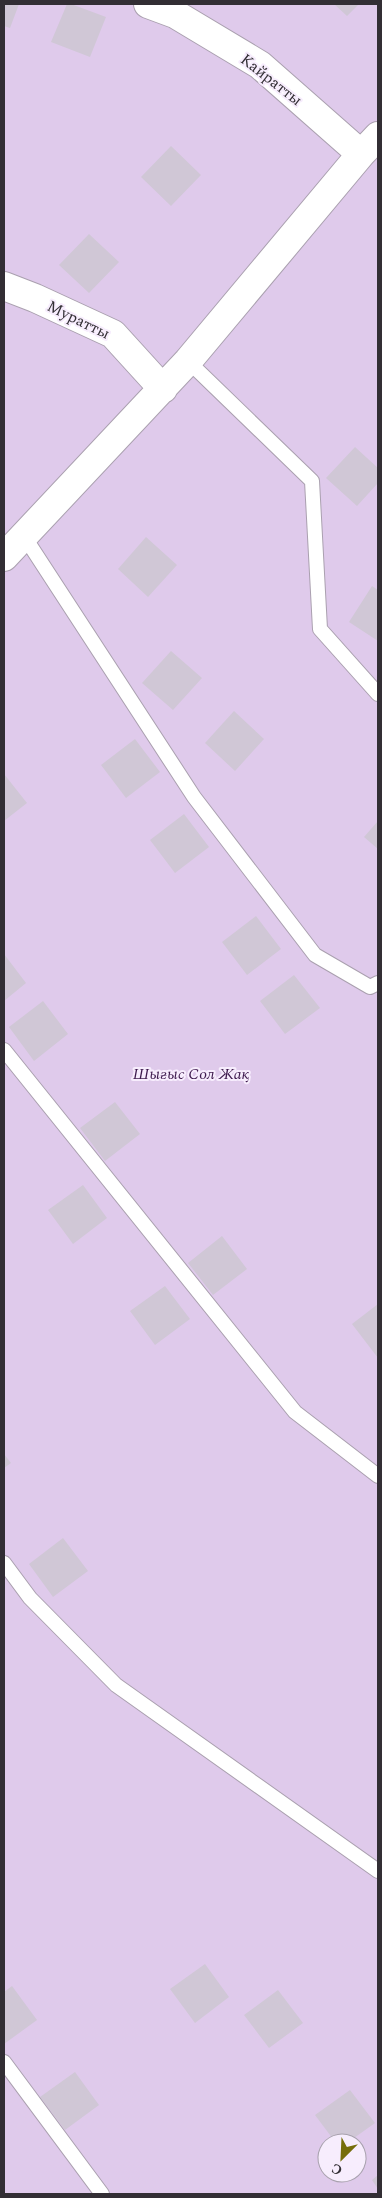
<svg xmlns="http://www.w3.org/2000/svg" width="382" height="2198" font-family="Spectral,serif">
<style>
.green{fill:#dfcaeb;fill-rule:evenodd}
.building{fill:#d0c7d6}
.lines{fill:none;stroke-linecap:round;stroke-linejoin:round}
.lane-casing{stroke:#aaa0af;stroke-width:16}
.street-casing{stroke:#aaa0af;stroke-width:30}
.lane{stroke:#fff;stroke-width:14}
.street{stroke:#fff;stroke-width:28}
.labels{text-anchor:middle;stroke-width:4;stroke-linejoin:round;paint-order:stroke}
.street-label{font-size:16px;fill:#322e34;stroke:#f7edfd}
.park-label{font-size:16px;font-style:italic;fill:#3e1a4e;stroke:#f7edfd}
</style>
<rect width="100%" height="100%" fill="#f7edfd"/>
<path class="green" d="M 4,4 L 378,4 L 378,2194 L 4,2194 ZM 327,2143 L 357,2143 L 357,2173 L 327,2173 Z"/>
<path class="building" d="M 4,4 L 19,4 L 10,28 L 4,26 Z
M 67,4 L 71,4 L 106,17 L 90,57 L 51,42 Z
M 334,4 L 359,4 L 347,16 Z
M 171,146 L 201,175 L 171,206 L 141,177 Z
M 89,234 L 119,262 L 89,293 L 59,265 Z
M 355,447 L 378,468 L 378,483 L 357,506 L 326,478 Z
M 146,537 L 177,565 L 148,597 L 118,569 Z
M 372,586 L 378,590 L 378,641 L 349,622 Z
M 171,651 L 202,678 L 173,710 L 142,683 Z
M 234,711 L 264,739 L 235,771 L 205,743 Z
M 135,739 L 160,772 L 126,798 L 101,765 Z
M 4,774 L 27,803 L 4,821 Z
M 184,814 L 209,847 L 175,873 L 150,840 Z
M 378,821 L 378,849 L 364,837 Z
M 256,916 L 281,949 L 247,975 L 222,942 Z
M 4,954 L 26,983 L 4,1001 Z
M 294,975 L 320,1008 L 285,1034 L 260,1001 Z
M 43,1001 L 68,1034 L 34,1061 L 9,1027 Z
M 115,1102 L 140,1134 L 105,1161 L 80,1128 Z
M 83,1185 L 107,1218 L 73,1244 L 48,1210 Z
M 222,1236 L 247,1269 L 213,1295 L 188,1263 Z
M 165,1286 L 190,1319 L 155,1345 L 130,1311 Z
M 378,1304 L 378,1358 L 352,1324 Z
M 4,1454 L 11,1463 L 4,1468 Z
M 63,1538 L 88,1571 L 53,1597 L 29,1564 Z
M 205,1964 L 229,1997 L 195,2023 L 170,1989 Z
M 12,1986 L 37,2020 L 4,2044 L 4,1992 Z
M 278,1990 L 303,2023 L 269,2048 L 244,2015 Z
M 75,2072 L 99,2105 L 65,2130 L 40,2097 Z
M 350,2090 L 375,2123 L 347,2143 L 336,2143 L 315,2115 Z
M 378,2175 L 378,2189 L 372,2180 Z"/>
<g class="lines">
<defs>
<path id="lane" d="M 188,361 L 312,481 L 320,629 L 378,694
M 24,536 L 194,797 L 315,955 L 370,987 L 378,983
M 4,1050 L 295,1412 L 378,1476
M 4,1563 L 30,1598 L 116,1685 L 378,1871
M 4,2062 L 102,2194"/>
<path id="street" d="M 148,4 L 175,14 L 260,65 L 361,154
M 4,286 L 35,298 L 113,334 L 163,389
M 4,557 L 188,361 L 361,154 L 378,136"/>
</defs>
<use href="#lane" class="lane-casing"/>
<use href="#street" class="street-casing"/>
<use href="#lane" class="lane"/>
<use href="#street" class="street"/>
</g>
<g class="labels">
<g class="street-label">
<text transform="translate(272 79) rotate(38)" y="6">Кайратты</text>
<text transform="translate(79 319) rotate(26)" y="6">Муратты</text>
</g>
<g class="park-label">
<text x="191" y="1079">Шығыс Сол Жақ</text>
</g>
</g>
<rect width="382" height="2198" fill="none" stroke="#322e34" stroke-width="10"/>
<g transform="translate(342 2158) rotate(204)"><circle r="24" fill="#f7edfd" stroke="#a8a1ad"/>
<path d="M0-4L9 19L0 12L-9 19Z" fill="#766d0a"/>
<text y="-8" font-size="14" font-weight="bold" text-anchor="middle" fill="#322e34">С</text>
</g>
</svg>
